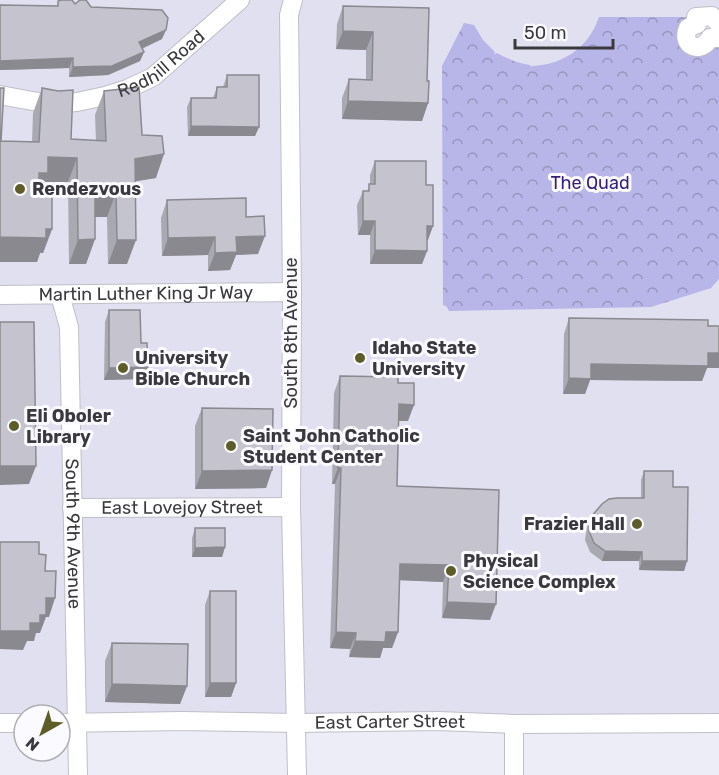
<svg xmlns="http://www.w3.org/2000/svg" width="719" height="775" font-family="Rubik,sans-serif">
<style>
.built{fill:#e1e0f0}
.park{fill:url(#park-crowns)}
.lines{fill:none;stroke-linecap:round;stroke-linejoin:round}
.minor-casing{stroke:#bfbfc8;stroke-width:20}
.minor{stroke:#fff;stroke-width:18}
.wall{fill:#a9a9b1}
.shaded-wall{fill:#8a8990}
.building{fill:#c5c4ce;stroke:#8a8990;stroke-width:1.5}
.poi-dot{fill:#5e5d2a;stroke:#fbfbff;stroke-width:2}
.labels{text-anchor:middle;stroke-width:6;stroke-linejoin:round;paint-order:stroke}
.street-label{font-size:18px;fill:#3a3a3e;stroke:#fbfbff}
.park-label{font-size:18px;fill:#361e79;stroke:#fbfbff}
.poi-label{font-size:18px;font-weight:bold;fill:#3a3a3e;stroke:#fbfbff;text-anchor:start}
</style>
<defs>
<pattern id="park-crowns" width="20" height="18" patternUnits="userSpaceOnUse" patternTransform="scale(1.5)"><rect width="20" height="18" fill="#b8b5e9"/><path d="M2 6a3 3 0 1 1 6 0M12 15a3 3 0 1 1 6 0" fill="none" stroke="#9794be"/></pattern>
</defs>
<rect width="100%" height="100%" fill="#ededf7"/>
<path class="built" d="M 0,0 L 719,0 L 719,723 L 24,715 L 0,723 Z"/>
<path class="park" d="M 599,17 L 686,17 L 686,23 L 682,32 L 710,48 L 719,47 L 719,279 L 711,288 L 651,307 L 449,311 L 447,307 L 443,305 L 442,66 L 464,23 L 474,25 L 483,40 L 495,52 L 494,53 L 495,54 L 497,53 C 508,59 518,63 530,65 L 531,67 L 532,66 C 563,65 589,47 599,17 Z"/>
<g class="lines">
<defs>
<g id="minor">
<path d="M 293,0 L 289,15 L 292,292 L 291,507 L 297,775"/>
<path d="M 719,24 L 712,16 L 696,17 L 697,24 L 688,28 C 680,46 701,55 710,38 L 719,38"/>
<path id="s1" d="M 0,95 L 49,104 L 77,102 L 105,96 L 127,89 L 153,77 L 240,0"/>
<path id="s2" d="M 0,295 L 292,292"/>
<path id="s3" d="M 60,295 L 69,327 L 78,775"/>
<path id="s4" d="M 72,508 L 291,507"/>
<path d="M 0,723 L 24,723"/>
<path id="s5" d="M 60,723 L 182,721 L 296,723 L 438,721 L 514,724 L 719,723"/>
<path d="M 514,775 L 514,724"/>
</g>
</defs>
<use href="#minor" class="minor-casing"/>
<use href="#minor" class="minor"/>
</g>
<path class="wall" d="M 58,1 L 91,7 L 162,39 L 142,49 L 144,52 L 140,61 L 108,75 L 69,77 L 69,68 L 0,70 L 0,5 L 57,6 Z
M 343,6 L 427,81 L 428,103 L 422,121 L 342,119 L 342,98 L 349,79 L 366,80 L 366,50 L 336,49 L 337,24 Z
M 227,75 L 259,127 L 255,136 L 188,136 L 187,107 L 191,98 L 213,98 L 217,87 L 223,87 Z
M 0,88 L 1,141 L 32,142 L 33,113 L 42,88 L 71,139 L 96,141 L 95,115 L 104,91 L 142,135 L 156,178 L 135,181 L 127,264 L 108,264 L 107,217 L 95,217 L 95,239 L 86,264 L 69,264 L 68,182 L 45,182 L 41,193 L 52,229 L 43,253 L 40,253 L 37,262 L 0,262 Z
M 375,161 L 426,185 L 433,226 L 427,240 L 427,251 L 422,264 L 370,264 L 370,235 L 358,235 L 357,205 L 363,191 L 367,191 L 370,184 L 370,175 Z
M 167,200 L 246,217 L 258,254 L 236,255 L 230,270 L 208,271 L 208,255 L 162,256 L 161,218 Z
M 109,310 L 148,367 L 144,379 L 104,380 L 105,322 Z
M 569,318 L 719,326 L 719,368 L 707,368 L 702,381 L 590,380 L 585,394 L 563,394 L 564,334 Z
M 340,376 L 408,421 L 398,421 L 397,486 L 490,620 L 442,618 L 443,582 L 400,580 L 398,632 L 392,648 L 383,648 L 380,658 L 349,657 L 350,649 L 330,648 L 335,484 L 332,484 L 334,393 Z
M 202,408 L 272,470 L 266,488 L 195,489 L 195,426 Z
M 644,471 L 673,487 L 687,561 L 684,571 L 639,570 L 639,561 L 602,561 L 590,552 L 585,540 L 587,527 L 590,518 L 641,498 L 641,480 Z
M 195,528 L 225,547 L 222,557 L 192,557 L 192,538 Z
M 210,591 L 236,683 L 231,697 L 205,697 L 205,605 Z
M 112,643 L 187,686 L 180,704 L 105,702 L 105,661 Z"/>
<path class="shaded-wall" d="M 166,30 L 162,39 L 136,51 L 139,42 Z
M 343,31 L 373,32 L 366,50 L 336,49 Z
M 144,52 L 140,61 L 108,75 L 69,77 L 73,67 Z
M 73,58 L 69,68 L 0,70 L 0,61 Z
M 348,101 L 428,103 L 422,121 L 342,119 Z
M 191,126 L 259,127 L 255,136 L 188,136 Z
M 164,154 L 156,178 L 126,183 L 135,159 Z
M 48,157 L 77,158 L 68,182 L 45,182 L 39,197 L 39,173 Z
M 95,193 L 116,193 L 107,217 L 86,217 Z
M 363,221 L 375,221 L 370,235 L 358,235 Z
M 427,226 L 433,226 L 428,240 L 422,240 Z
M 46,229 L 52,229 L 43,253 L 40,253 L 37,262 L 0,262 L 0,237 Z
M 265,236 L 258,254 L 236,255 L 230,270 L 208,271 L 215,253 L 236,237 Z
M 215,237 L 208,255 L 162,256 L 168,238 Z
M 95,239 L 86,264 L 69,264 L 78,240 Z
M 117,240 L 136,240 L 127,264 L 108,264 Z
M 375,250 L 427,251 L 422,264 L 370,264 Z
M 708,353 L 719,353 L 719,368 L 707,368 L 702,381 L 590,380 L 585,394 L 563,394 L 569,378 L 591,364 Z
M 148,367 L 144,379 L 104,380 L 109,368 Z
M 399,404 L 414,405 L 408,421 L 393,421 Z
M 0,466 L 36,466 L 29,484 L 0,485 Z
M 338,468 L 341,468 L 335,484 L 332,484 Z
M 272,470 L 266,488 L 195,489 L 202,471 Z
M 225,547 L 222,557 L 192,557 L 195,548 Z
M 605,551 L 642,552 L 639,561 L 602,561 Z
M 642,561 L 687,561 L 684,571 L 639,570 Z
M 400,564 L 449,565 L 443,582 L 394,580 Z
M 46,598 L 55,598 L 49,617 L 46,617 L 40,633 L 36,633 L 34,641 L 27,641 L 23,650 L 0,649 L 0,631 L 30,623 Z
M 447,602 L 496,604 L 490,620 L 442,618 Z
M 336,632 L 356,633 L 350,649 L 330,648 Z
M 386,632 L 398,632 L 392,648 L 383,648 L 380,658 L 349,657 L 355,641 Z
M 210,683 L 236,683 L 231,697 L 205,697 Z
M 112,684 L 187,686 L 180,704 L 105,702 Z"/>
<path class="building" d="M 61,0 L 72,0 L 75,4 L 80,0 L 86,0 L 91,7 L 162,10 L 168,18 L 166,30 L 139,42 L 144,52 L 112,66 L 73,67 L 73,58 L 0,61 L 0,5 L 58,6 L 58,1 Z
M 343,6 L 429,8 L 427,81 L 429,81 L 428,103 L 348,101 L 349,79 L 372,80 L 373,32 L 343,31 Z
M 227,75 L 259,75 L 259,127 L 191,126 L 191,98 L 216,98 L 217,87 L 227,87 Z
M 139,87 L 142,135 L 162,136 L 164,154 L 135,159 L 136,240 L 117,240 L 116,193 L 95,193 L 95,239 L 78,240 L 77,158 L 48,157 L 48,173 L 39,173 L 39,193 L 52,194 L 52,229 L 46,229 L 46,238 L 0,237 L 0,88 L 4,88 L 1,141 L 39,142 L 42,88 L 58,91 L 73,90 L 71,139 L 106,141 L 104,91 Z
M 375,161 L 426,161 L 426,185 L 433,185 L 433,226 L 427,226 L 427,251 L 375,250 L 375,221 L 363,221 L 363,191 L 369,191 L 369,184 L 375,184 Z
M 246,198 L 246,217 L 264,216 L 265,236 L 236,237 L 237,252 L 215,253 L 215,237 L 168,238 L 167,200 Z
M 109,310 L 140,310 L 141,343 L 147,343 L 148,367 L 109,368 Z
M 569,318 L 708,320 L 708,326 L 719,326 L 719,353 L 708,353 L 708,366 L 591,364 L 591,379 L 569,378 Z
M 0,322 L 34,322 L 36,466 L 0,466 Z
M 340,376 L 398,377 L 398,383 L 414,383 L 414,405 L 399,404 L 397,486 L 499,490 L 496,604 L 447,602 L 449,565 L 400,564 L 398,632 L 386,632 L 385,642 L 355,641 L 356,633 L 336,632 L 341,468 L 338,468 Z
M 202,408 L 273,409 L 272,470 L 202,471 Z
M 644,471 L 673,471 L 673,487 L 688,487 L 687,561 L 642,561 L 642,552 L 605,551 L 594,543 L 589,531 L 590,518 L 602,504 L 609,499 L 617,498 L 644,498 Z
M 195,528 L 225,528 L 225,547 L 195,548 Z
M 0,542 L 39,542 L 39,554 L 46,555 L 45,571 L 56,571 L 55,598 L 46,598 L 46,615 L 40,615 L 40,623 L 30,623 L 30,631 L 0,631 Z
M 210,591 L 236,591 L 236,683 L 210,683 Z
M 112,643 L 188,644 L 187,686 L 112,684 Z"/>
<g class="poi-dot">
<circle cx="20" cy="189" r="6"/>
<circle cx="360" cy="358" r="6"/>
<circle cx="123" cy="368" r="6"/>
<circle cx="14" cy="426" r="6"/>
<circle cx="231" cy="446" r="6"/>
<circle cx="637" cy="524" r="6"/>
<circle cx="451" cy="571" r="6"/>
</g>
<g class="labels">
<g class="street-label">
<text dy="6" stroke="none"><textPath href="#s1" startOffset="172">Redhill Road</textPath></text>
<text dy="6" stroke="none"><textPath href="#s2" startOffset="146">Martin Luther King Jr Way</textPath></text>
<text transform="translate(291 333) rotate(-90)" y="6">South 8th Avenue</text>
<text dy="6" stroke="none"><textPath href="#s4" startOffset="110">East Lovejoy Street</textPath></text>
<text dy="6" stroke="none"><textPath href="#s3" startOffset="240">South 9th Avenue</textPath></text>
<text dy="6" stroke="none"><textPath href="#s5" startOffset="330">East Carter Street</textPath></text>
</g>
<g class="park-label">
<text x="590" y="189">The Quad</text>
</g>
<g class="poi-label">
<text x="32" y="195">Rendezvous</text>
<text x="372" y="354">Idaho State<tspan x="372" dy="21">University</tspan></text>
<text x="135" y="364">University<tspan x="135" dy="21">Bible Church</tspan></text>
<text x="26" y="422">Eli Oboler<tspan x="26" dy="21">Library</tspan></text>
<text x="243" y="442">Saint John Catholic<tspan x="243" dy="21">Student Center</tspan></text>
<text x="625" y="530" text-anchor="end">Frazier Hall</text>
<text x="463" y="567">Physical<tspan x="463" dy="21">Science Complex</tspan></text>
</g>
</g>
<g transform="translate(42 733) rotate(220)"><circle r="28" fill="#fbfbff" stroke="#aeaeb2" stroke-width="1.5"/>
<path d="M0-4.5L10 22L0 15L-10 22Z" fill="#5e5d2a"/>
<text y="-9" font-size="16" font-weight="bold" text-anchor="middle" fill="#3a3a3e">N</text>
</g>
<path d="M515 39v9h98v-9" fill="none" stroke="#3a3a3e" stroke-width="3"/>
<text x="524" y="39" font-size="18" fill="#3a3a3e" stroke="#fbfbff" stroke-width="4.5" paint-order="stroke">50 m</text>
</svg>
